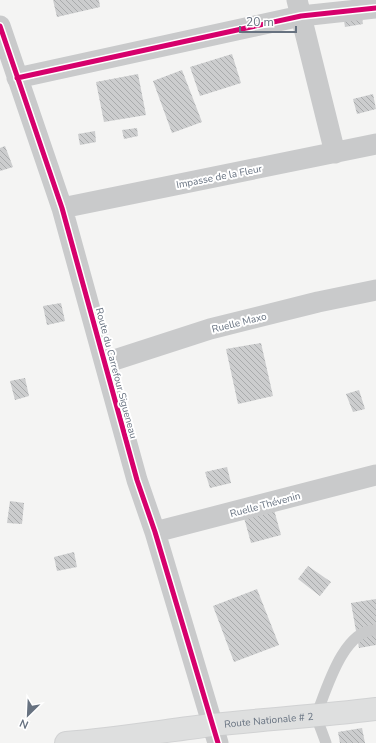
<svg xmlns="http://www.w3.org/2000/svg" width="376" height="743" font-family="'Nunito Sans',sans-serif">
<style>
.building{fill:url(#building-back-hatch)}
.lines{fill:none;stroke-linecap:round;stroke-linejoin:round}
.primary-casing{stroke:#d1d2d3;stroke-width:24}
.lane{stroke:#c9cacb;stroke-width:11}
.street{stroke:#c9cacb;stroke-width:21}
.primary{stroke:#dedfdf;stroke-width:22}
.cycleway-casing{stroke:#fff;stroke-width:8}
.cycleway{stroke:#d6006c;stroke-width:5}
.labels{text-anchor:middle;stroke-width:4;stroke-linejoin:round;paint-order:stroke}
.street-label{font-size:10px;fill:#677280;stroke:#fff}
</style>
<defs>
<pattern id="building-back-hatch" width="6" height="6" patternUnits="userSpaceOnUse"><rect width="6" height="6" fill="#cccdce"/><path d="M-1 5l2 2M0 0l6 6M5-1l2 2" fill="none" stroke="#a9abac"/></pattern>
</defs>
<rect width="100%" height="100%" fill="#f4f4f3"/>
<path class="building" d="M 53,0 L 99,0 L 100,7 L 57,17 Z
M 361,12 L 363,24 L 345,27 L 343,15 Z
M 232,54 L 241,83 L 200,96 L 190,67 Z
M 182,70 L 202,122 L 172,133 L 153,81 Z
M 138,74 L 146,115 L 104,122 L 96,82 Z
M 373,94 L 376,109 L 357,114 L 353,99 Z
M 137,128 L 138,136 L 124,139 L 122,130 Z
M 95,131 L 96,142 L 80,145 L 78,134 Z
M 5,146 L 13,167 L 0,171 L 0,148 Z
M 61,303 L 65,321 L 47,325 L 43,306 Z
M 261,343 L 273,396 L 238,404 L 226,349 Z
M 25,378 L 29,396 L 15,400 L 10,381 Z
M 359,390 L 365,409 L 353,412 L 346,394 Z
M 227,467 L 231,483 L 210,488 L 205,472 Z
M 10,501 L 24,503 L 22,524 L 7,523 Z
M 273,506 L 281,535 L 251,543 L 243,514 Z
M 74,552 L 77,567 L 57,571 L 54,557 Z
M 308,566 L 331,582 L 320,596 L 298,579 Z
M 257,589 L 279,645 L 234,662 L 213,606 Z
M 376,599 L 376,645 L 359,648 L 351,603 Z
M 362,728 L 365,743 L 340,743 L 338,732 Z"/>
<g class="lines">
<defs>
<g id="primary">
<path id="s1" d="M 66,743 C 115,739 163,731 212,725 C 267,719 321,716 376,709"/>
</g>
</defs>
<use href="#primary" class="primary-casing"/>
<path class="lane" d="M 326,743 L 316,716 C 326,691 343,629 376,630"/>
<path class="street" d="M 297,0 L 335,153
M 0,26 L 62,208 L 137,480 L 155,532 L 218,743
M 17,78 L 301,16 L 376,8
M 62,208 L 376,144
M 105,363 L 210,329 L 318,302 L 376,290
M 155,532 L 376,475"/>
<use href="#primary" class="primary"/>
<defs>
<path id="cycleway" d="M 0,26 L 62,208 L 137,480 L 155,532 L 218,743
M 17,78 L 301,16 L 376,8"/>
</defs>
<use href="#cycleway" class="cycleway-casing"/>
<use href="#cycleway" class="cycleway"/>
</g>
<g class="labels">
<g class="street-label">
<text transform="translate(219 176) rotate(-11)" y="4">Impasse de la Fleur</text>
<text transform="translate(239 322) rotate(-14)" y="4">Ruelle Maxo</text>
<text transform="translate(117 373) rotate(75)" y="4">Route du Carrefour Sigueneau</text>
<text transform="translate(265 504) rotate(-15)" y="4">Ruelle Thévenin</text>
<text dy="4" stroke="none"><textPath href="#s1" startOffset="204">Route Nationale # 2</textPath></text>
</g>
</g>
<g transform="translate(28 715) rotate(204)" stroke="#ffffff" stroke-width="3" paint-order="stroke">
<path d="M0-3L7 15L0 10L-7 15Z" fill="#677280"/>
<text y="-6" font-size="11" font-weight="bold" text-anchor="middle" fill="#677280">N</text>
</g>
<path d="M240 26v6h56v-6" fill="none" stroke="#677280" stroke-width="2"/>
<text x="246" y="26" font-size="12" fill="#677280" stroke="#ffffff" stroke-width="3" paint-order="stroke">20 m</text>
</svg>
